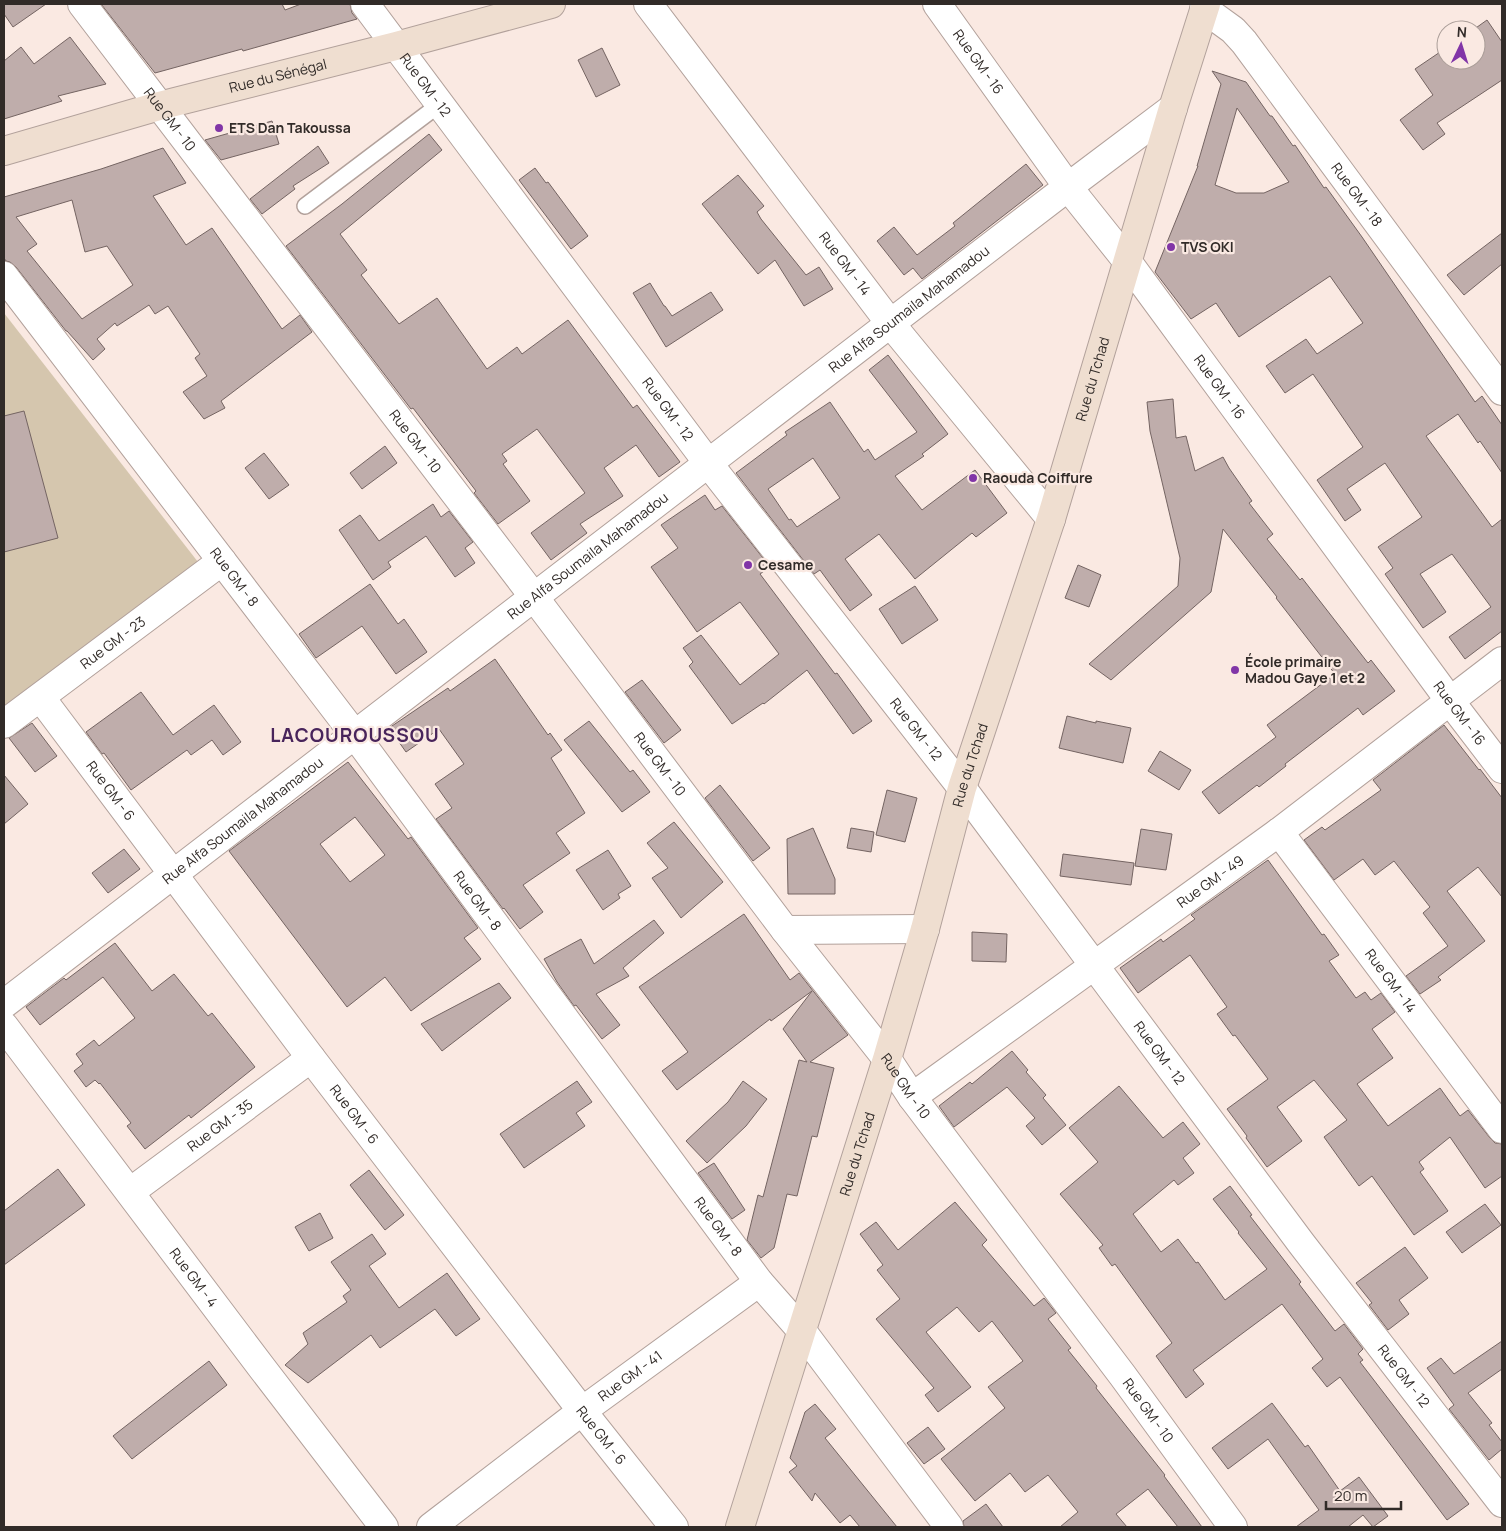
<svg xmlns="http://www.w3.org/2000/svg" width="1506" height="1531" font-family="Manrope,sans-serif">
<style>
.green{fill:#d5c6ae}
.building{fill:#bfadab;stroke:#746462;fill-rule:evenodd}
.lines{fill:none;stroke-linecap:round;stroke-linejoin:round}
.lane-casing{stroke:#b2a19b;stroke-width:18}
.street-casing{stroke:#b2a19b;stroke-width:30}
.secondary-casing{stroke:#b2a19b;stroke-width:30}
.lane{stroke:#fff;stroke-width:15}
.street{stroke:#fff;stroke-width:28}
.secondary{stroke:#efded0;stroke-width:28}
.poi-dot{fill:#8135a7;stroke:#fae9e2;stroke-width:2}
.labels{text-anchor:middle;stroke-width:4.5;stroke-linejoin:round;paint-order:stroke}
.street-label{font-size:14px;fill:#312b28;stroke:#fae9e2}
.poi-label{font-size:14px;font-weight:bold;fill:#312b28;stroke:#fae9e2;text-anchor:start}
.district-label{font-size:19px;font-weight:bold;letter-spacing:1px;fill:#48245b;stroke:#fae9e2}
</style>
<rect width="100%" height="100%" fill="#fae9e2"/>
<path class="green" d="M 4,313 L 198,562 L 4,712 Z"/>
<path class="building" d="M 4,4 L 46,4 L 13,27 L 4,14 Z
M 101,4 L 282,4 L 285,10 L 301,4 L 350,4 L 352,13 L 357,19 L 243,51 L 242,49 L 155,73 Z
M 1487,20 L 1502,42 L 1502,80 L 1437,123 L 1445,134 L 1423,150 L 1400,120 L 1433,95 L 1415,69 L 1446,48 L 1446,60 L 1476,60 L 1476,30 L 1473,30 Z
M 70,37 L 106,84 L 58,96 L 62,101 L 4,119 L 4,61 L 21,47 L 34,64 Z
M 602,48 L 620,85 L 596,97 L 578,60 Z
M 1212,71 L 1246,82 L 1270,116 L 1272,116 L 1293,146 L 1295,145 L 1324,188 L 1326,187 L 1362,237 L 1475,402 L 1482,396 L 1502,425 L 1502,473 L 1480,441 L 1478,443 L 1458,414 L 1426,436 L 1492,527 L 1502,519 L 1502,631 L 1465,659 L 1449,637 L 1491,607 L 1452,554 L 1420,574 L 1446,612 L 1423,628 L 1385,574 L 1393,568 L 1378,547 L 1422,517 L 1385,463 L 1347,489 L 1361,510 L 1345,521 L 1317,480 L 1363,447 L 1313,374 L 1285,393 L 1266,366 L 1306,339 L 1317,354 L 1363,323 L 1330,276 L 1239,337 L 1216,303 L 1191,319 L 1155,272 L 1198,166 L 1197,166 L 1221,84 ZM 1237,108 L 1289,182 L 1264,193 L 1236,193 L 1215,185 Z
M 272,121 L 279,144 L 221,160 L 205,140 Z
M 429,134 L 442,150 L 340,234 L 367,270 L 361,275 L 399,324 L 437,298 L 487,369 L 517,347 L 522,354 L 568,320 L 633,408 L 637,405 L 680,462 L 659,477 L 636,445 L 604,468 L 623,496 L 580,524 L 587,533 L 551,560 L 531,533 L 585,493 L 537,429 L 502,454 L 507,461 L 503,464 L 530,501 L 498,524 L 474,493 L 476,491 L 413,408 L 411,409 L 286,246 L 342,204 Z
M 318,146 L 329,163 L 293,186 L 295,189 L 262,214 L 250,199 Z
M 163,148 L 186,183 L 153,196 L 186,245 L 212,228 L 282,329 L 300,315 L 312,332 L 221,401 L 225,408 L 204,419 L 183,392 L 207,376 L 195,358 L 200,354 L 168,306 L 155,314 L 149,305 L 117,326 L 115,323 L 97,339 L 105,349 L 93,360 L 67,331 L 66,331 L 16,267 L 10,262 L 6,261 L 4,258 L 4,197 L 101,169 ZM 72,200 L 85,252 L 107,246 L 133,285 L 82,319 L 27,251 L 37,244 L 16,217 Z
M 1026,164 L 1043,185 L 922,279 L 913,268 L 904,275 L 877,241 L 894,227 L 917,255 L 955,226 L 953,223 Z
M 535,168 L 546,183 L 548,182 L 588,236 L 571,249 L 519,180 Z
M 738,175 L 764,206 L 757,212 L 761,219 L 806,275 L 819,267 L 833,289 L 804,306 L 775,260 L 758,274 L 702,204 Z
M 1502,233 L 1502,264 L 1464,295 L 1447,275 Z
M 650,283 L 664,306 L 665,306 L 672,316 L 711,292 L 723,310 L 666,347 L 633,293 Z
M 888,355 L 948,434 L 922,454 L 924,456 L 895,476 L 922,510 L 975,470 L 1007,513 L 976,537 L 972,533 L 915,579 L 879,534 L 845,559 L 872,595 L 850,611 L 820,570 L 814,574 L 736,473 L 787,435 L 785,432 L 830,402 L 864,452 L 868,449 L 875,460 L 917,432 L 869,370 ZM 813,458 L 840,498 L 797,527 L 791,519 L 789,520 L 768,489 Z
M 1173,399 L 1176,438 L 1186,436 L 1195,471 L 1223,457 L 1229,468 L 1252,501 L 1249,503 L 1273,534 L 1267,539 L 1300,580 L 1302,578 L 1368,663 L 1371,660 L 1395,691 L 1363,715 L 1358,708 L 1285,764 L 1286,766 L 1259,787 L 1257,785 L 1219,814 L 1202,792 L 1276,737 L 1267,725 L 1335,674 L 1276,598 L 1277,597 L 1223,529 L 1211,592 L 1111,680 L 1089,664 L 1178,586 L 1180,558 L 1150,431 L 1147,402 Z
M 24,411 L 58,538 L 4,552 L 4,416 Z
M 385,446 L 397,463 L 362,489 L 350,473 Z
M 264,453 L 289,485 L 269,499 L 245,468 Z
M 705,495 L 715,510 L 722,506 L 770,567 L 760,574 L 835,674 L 837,673 L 872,721 L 853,734 L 807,670 L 764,704 L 763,703 L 732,724 L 689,666 L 693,662 L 683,648 L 701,635 L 740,685 L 779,654 L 740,602 L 697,632 L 651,567 L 678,548 L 661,525 Z
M 433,504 L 441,517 L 449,511 L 473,542 L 465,548 L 475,563 L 455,577 L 426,536 L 388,562 L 391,567 L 373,580 L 339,530 L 360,515 L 379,541 Z
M 1078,565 L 1101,575 L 1089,607 L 1065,598 Z
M 370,584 L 398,624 L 404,619 L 427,652 L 396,674 L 362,626 L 316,658 L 299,634 Z
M 915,586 L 938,620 L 902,644 L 879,609 Z
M 495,659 L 548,735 L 550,733 L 562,750 L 551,758 L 585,813 L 556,833 L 570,853 L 523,885 L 543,912 L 520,929 L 504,908 L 503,909 L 436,819 L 452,808 L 435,784 L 464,764 L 439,729 L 406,752 L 389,728 L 448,688 L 450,691 Z
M 642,680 L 681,730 L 664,743 L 625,692 Z
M 141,692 L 173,735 L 214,705 L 241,742 L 223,755 L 212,740 L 191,755 L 187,750 L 131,790 L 104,753 L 102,754 L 86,732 Z
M 1067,716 L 1096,723 L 1096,721 L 1131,728 L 1123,763 L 1059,748 Z
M 589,721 L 630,772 L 633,770 L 650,792 L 622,812 L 564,740 Z
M 32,723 L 57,756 L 35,772 L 9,738 Z
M 1444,725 L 1479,770 L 1480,769 L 1502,798 L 1502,897 L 1478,867 L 1447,891 L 1485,941 L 1438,977 L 1441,980 L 1420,994 L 1406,976 L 1448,946 L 1423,913 L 1430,907 L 1394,861 L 1375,875 L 1363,859 L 1334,880 L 1304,840 L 1322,827 L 1325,830 L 1381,790 L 1373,780 Z
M 1160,751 L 1191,770 L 1179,790 L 1148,771 Z
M 348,762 L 408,839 L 411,837 L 478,928 L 464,938 L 481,959 L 411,1011 L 385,977 L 347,1007 L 229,851 ZM 355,817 L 385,855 L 350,882 L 320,844 Z
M 4,775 L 28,804 L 4,824 Z
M 720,785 L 770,848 L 753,861 L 705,798 Z
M 887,790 L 917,798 L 905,842 L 876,835 Z
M 674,822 L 723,882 L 681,918 L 652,878 L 668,868 L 647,843 Z
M 813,828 L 835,879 L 835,894 L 788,894 L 787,839 Z
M 851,828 L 874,832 L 871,852 L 847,848 Z
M 1141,829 L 1172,834 L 1166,870 L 1135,866 Z
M 124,849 L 140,869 L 108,893 L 92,873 Z
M 608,850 L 631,886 L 618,894 L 620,898 L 603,910 L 576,870 Z
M 1063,854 L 1134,863 L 1131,885 L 1060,876 Z
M 1268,860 L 1322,935 L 1324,934 L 1339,955 L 1329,961 L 1356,998 L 1365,992 L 1371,1000 L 1381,993 L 1395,1012 L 1372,1029 L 1393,1058 L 1357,1084 L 1388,1126 L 1440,1088 L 1460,1116 L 1468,1110 L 1490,1138 L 1495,1143 L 1502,1144 L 1502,1176 L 1485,1188 L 1450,1137 L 1419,1162 L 1424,1169 L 1420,1172 L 1448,1211 L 1414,1235 L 1372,1176 L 1359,1186 L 1324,1137 L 1347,1120 L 1314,1080 L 1277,1107 L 1302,1141 L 1267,1167 L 1246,1138 L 1247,1136 L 1227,1109 L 1268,1079 L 1235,1035 L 1233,1036 L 1217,1014 L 1227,1007 L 1190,955 L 1138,993 L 1120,968 L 1161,939 L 1163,942 L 1195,919 L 1191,915 Z
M 744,914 L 790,980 L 799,973 L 848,1035 L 810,1062 L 834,1068 L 817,1137 L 812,1136 L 797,1196 L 787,1194 L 774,1248 L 761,1258 L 747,1240 L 758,1195 L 763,1197 L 799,1060 L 807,1062 L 783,1029 L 812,991 L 771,1021 L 770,1019 L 677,1090 L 662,1071 L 688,1052 L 639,987 Z
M 654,920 L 664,933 L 623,968 L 629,976 L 596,994 L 620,1025 L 602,1039 L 576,1005 L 574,1006 L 557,982 L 544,959 L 581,939 L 594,964 Z
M 972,932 L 1007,934 L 1006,962 L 972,961 Z
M 115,943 L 152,991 L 174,974 L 208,1016 L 212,1013 L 255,1067 L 191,1118 L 189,1115 L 145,1149 L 127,1126 L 131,1123 L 100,1083 L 99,1084 L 95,1080 L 86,1087 L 74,1071 L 83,1064 L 76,1054 L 94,1040 L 99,1046 L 135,1018 L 103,977 L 40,1025 L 26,1007 L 64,978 L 66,980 Z
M 499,983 L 511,998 L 442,1051 L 421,1024 Z
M 1012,1051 L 1028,1070 L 1026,1072 L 1046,1095 L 1043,1098 L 1066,1125 L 1042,1145 L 1026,1126 L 1035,1118 L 1007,1087 L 954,1127 L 939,1106 L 970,1082 L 972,1084 Z
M 577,1081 L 592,1102 L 576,1113 L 585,1126 L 524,1168 L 500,1134 Z
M 743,1081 L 767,1099 L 746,1126 L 707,1163 L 686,1141 L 728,1102 Z
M 1119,1086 L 1163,1138 L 1183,1122 L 1200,1144 L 1183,1158 L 1194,1173 L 1178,1185 L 1174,1180 L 1133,1214 L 1161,1252 L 1178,1239 L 1196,1263 L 1198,1262 L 1225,1300 L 1267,1269 L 1238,1233 L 1239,1232 L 1213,1199 L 1230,1186 L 1252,1215 L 1250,1216 L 1301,1282 L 1299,1284 L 1335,1331 L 1344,1324 L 1363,1349 L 1358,1354 L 1363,1360 L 1360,1362 L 1469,1504 L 1447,1520 L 1340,1377 L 1327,1387 L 1312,1368 L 1323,1359 L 1282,1304 L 1193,1370 L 1204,1384 L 1186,1398 L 1156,1356 L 1172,1343 L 1115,1264 L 1112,1266 L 1099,1248 L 1103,1245 L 1060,1194 L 1098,1162 L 1069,1128 Z
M 714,1163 L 745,1210 L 732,1219 L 698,1173 Z
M 58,1169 L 85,1205 L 4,1265 L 4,1211 Z
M 369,1170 L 404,1215 L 385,1230 L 350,1185 Z
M 955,1202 L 987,1240 L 982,1245 L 1034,1306 L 1044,1298 L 1056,1313 L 1048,1319 L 1071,1348 L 1068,1350 L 1097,1386 L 1096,1388 L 1165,1475 L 1164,1476 L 1202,1527 L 1178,1527 L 1148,1489 L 1116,1514 L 1127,1527 L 1060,1527 L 1078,1512 L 1048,1475 L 1025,1492 L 1010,1473 L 975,1501 L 941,1459 L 1005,1408 L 988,1387 L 1023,1361 L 992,1321 L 979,1332 L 957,1307 L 926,1332 L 971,1387 L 938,1412 L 925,1395 L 934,1388 L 876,1319 L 900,1299 L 877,1270 L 883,1265 L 860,1234 L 876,1222 L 898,1250 Z
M 1485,1204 L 1501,1225 L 1462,1253 L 1446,1232 Z
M 320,1213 L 333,1238 L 309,1251 L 295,1227 Z
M 372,1234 L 386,1254 L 369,1266 L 399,1308 L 447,1273 L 480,1319 L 456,1336 L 435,1309 L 380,1348 L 371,1335 L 308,1383 L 285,1365 L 308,1344 L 303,1333 L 347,1302 L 343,1296 L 351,1290 L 331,1262 Z
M 1405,1247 L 1428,1278 L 1399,1300 L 1409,1314 L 1388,1330 L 1369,1305 L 1372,1303 L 1356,1283 Z
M 1502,1341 L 1502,1369 L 1468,1393 L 1492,1423 L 1489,1425 L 1502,1442 L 1502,1449 L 1489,1460 L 1449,1409 L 1454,1405 L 1427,1368 L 1441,1358 L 1454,1374 Z
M 209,1361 L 227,1385 L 132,1459 L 113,1436 Z
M 1272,1403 L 1305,1447 L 1308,1445 L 1340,1491 L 1359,1477 L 1388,1516 L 1373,1527 L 1363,1515 L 1348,1527 L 1296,1527 L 1319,1510 L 1268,1439 L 1228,1469 L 1212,1448 Z
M 815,1404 L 836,1429 L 825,1438 L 897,1527 L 860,1527 L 850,1515 L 840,1523 L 815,1493 L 812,1501 L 789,1472 L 797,1466 L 790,1458 L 805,1412 Z
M 928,1427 L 945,1449 L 924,1464 L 907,1443 Z
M 986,1504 L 1003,1527 L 964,1527 L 963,1521 Z"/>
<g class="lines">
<defs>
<path id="lane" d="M 305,206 L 440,104"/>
<g id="street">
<path id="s1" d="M 82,4 L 534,597 L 785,930 L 887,1059 L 912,1097 L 1123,1376 L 1233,1527"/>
<path id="s2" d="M 365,4 L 708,463 L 962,788 L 1301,1243 L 1502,1503"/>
<path id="s3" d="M 648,4 L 890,323 L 1051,519"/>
<path id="s4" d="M 937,4 L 1068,187 L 1127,261 L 1450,701 L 1502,769"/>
<path id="s5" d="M 1204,9 L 1233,30 L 1244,42 L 1502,391"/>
<path id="s6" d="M 4,276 L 355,735 L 759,1282 L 802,1331 L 949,1527"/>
<path id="s7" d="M 41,698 L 311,1058 L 582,1411 L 674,1527"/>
<path id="s8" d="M 4,724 L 222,561"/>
<path id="s9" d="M 1279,832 L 1502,1129"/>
<path d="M 785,930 L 925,929"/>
<path id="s10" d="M 4,1004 L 1068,187 L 1173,108"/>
<path id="s11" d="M 4,1026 L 262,1368 L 384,1527"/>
<path id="s12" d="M 912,1097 L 1279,832 L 1502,661"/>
<path id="s13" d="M 130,1192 L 311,1058"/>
<path id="s14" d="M 431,1527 L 582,1411 L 759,1282"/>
</g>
<g id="secondary">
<path id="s15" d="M 4,151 L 159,106 L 396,46 L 551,4"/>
<path id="s16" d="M 740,1527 L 887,1059 L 925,929 L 962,788 L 1051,519 L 1173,108 L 1206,4"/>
</g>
</defs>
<use href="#lane" class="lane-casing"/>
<use href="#street" class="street-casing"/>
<use href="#secondary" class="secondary-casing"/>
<use href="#lane" class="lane"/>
<use href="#street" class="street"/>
<use href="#secondary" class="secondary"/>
</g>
<g class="poi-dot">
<circle cx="219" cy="128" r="5"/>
<circle cx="1171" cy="247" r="5"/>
<circle cx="973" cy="478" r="5"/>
<circle cx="748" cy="565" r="5"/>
<circle cx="1235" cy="670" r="5"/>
</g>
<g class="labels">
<g class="street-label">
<text dy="5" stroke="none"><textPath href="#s4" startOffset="71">Rue GM - 16</textPath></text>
<text dy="5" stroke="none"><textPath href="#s15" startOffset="284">Rue du Sénégal</textPath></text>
<text dy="5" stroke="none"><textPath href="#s2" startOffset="101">Rue GM - 12</textPath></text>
<text dy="5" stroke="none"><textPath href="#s1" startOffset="145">Rue GM - 10</textPath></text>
<text dy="5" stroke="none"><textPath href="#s5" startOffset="242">Rue GM - 18</textPath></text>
<text dy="5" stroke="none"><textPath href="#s3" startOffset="326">Rue GM - 14</textPath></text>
<text dy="5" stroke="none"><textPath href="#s10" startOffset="1141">Rue Alfa Soumaila Mahamadou</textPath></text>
<text dy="5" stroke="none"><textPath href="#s16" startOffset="1201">Rue du Tchad</textPath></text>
<text dy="5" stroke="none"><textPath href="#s4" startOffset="476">Rue GM - 16</textPath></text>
<text dy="5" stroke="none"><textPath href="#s2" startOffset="506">Rue GM - 12</textPath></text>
<text dy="5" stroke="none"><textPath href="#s1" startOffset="550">Rue GM - 10</textPath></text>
<text dy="5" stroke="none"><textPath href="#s10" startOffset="736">Rue Alfa Soumaila Mahamadou</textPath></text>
<text dy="5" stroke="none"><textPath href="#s6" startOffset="379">Rue GM - 8</textPath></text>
<text dy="5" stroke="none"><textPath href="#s8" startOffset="136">Rue GM - 23</textPath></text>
<text dy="5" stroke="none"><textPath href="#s4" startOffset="881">Rue GM - 16</textPath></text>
<text dy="5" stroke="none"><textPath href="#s2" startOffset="911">Rue GM - 12</textPath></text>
<text dy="5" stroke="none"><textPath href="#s1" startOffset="955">Rue GM - 10</textPath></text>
<text dy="5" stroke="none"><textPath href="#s16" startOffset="796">Rue du Tchad</textPath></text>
<text dy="5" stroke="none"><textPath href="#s7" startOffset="116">Rue GM - 6</textPath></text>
<text dy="5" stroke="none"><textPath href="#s10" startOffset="301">Rue Alfa Soumaila Mahamadou</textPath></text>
<text dy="5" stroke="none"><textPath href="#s12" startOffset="368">Rue GM - 49</textPath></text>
<text dy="5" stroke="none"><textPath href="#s6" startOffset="784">Rue GM - 8</textPath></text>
<text dy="5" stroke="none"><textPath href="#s9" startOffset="186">Rue GM - 14</textPath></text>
<text dy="5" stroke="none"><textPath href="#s2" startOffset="1316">Rue GM - 12</textPath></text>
<text dy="5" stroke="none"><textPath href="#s1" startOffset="1360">Rue GM - 10</textPath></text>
<text dy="5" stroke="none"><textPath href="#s7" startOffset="521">Rue GM - 6</textPath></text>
<text dy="5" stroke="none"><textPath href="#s13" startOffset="112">Rue GM - 35</textPath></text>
<text dy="5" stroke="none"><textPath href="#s16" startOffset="391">Rue du Tchad</textPath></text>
<text dy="5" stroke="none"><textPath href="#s6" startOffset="1189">Rue GM - 8</textPath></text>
<text dy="5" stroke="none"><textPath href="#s11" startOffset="315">Rue GM - 4</textPath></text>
<text dy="5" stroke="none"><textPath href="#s14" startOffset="250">Rue GM - 41</textPath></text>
<text dy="5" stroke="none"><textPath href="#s2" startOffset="1721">Rue GM - 12</textPath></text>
<text dy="5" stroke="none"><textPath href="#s1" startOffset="1765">Rue GM - 10</textPath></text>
<text dy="5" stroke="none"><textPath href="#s7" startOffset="926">Rue GM - 6</textPath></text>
</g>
<g class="poi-label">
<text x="229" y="133">ETS Dan Takoussa</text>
<text x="1181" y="252">TVS OKI</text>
<text x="983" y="483">Raouda Coiffure</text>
<text x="758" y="570">Cesame</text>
<text x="1245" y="667">École primaire<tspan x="1245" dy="16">Madou Gaye 1 et 2</tspan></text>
</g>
<g class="district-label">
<text x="355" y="742">LACOUROUSSOU</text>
</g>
</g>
<rect width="1506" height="1531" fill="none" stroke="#312b28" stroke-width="10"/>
<g transform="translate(1461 45) rotate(4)"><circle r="24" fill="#fae9e2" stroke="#aa9d98"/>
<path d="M0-4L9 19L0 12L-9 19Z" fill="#8135a7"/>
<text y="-8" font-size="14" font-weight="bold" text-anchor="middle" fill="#312b28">N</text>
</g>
<path d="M1326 1501v8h75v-8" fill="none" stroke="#312b28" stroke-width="2.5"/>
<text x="1334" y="1501" font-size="15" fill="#312b28" stroke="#fae9e2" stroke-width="4" paint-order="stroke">20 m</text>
</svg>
